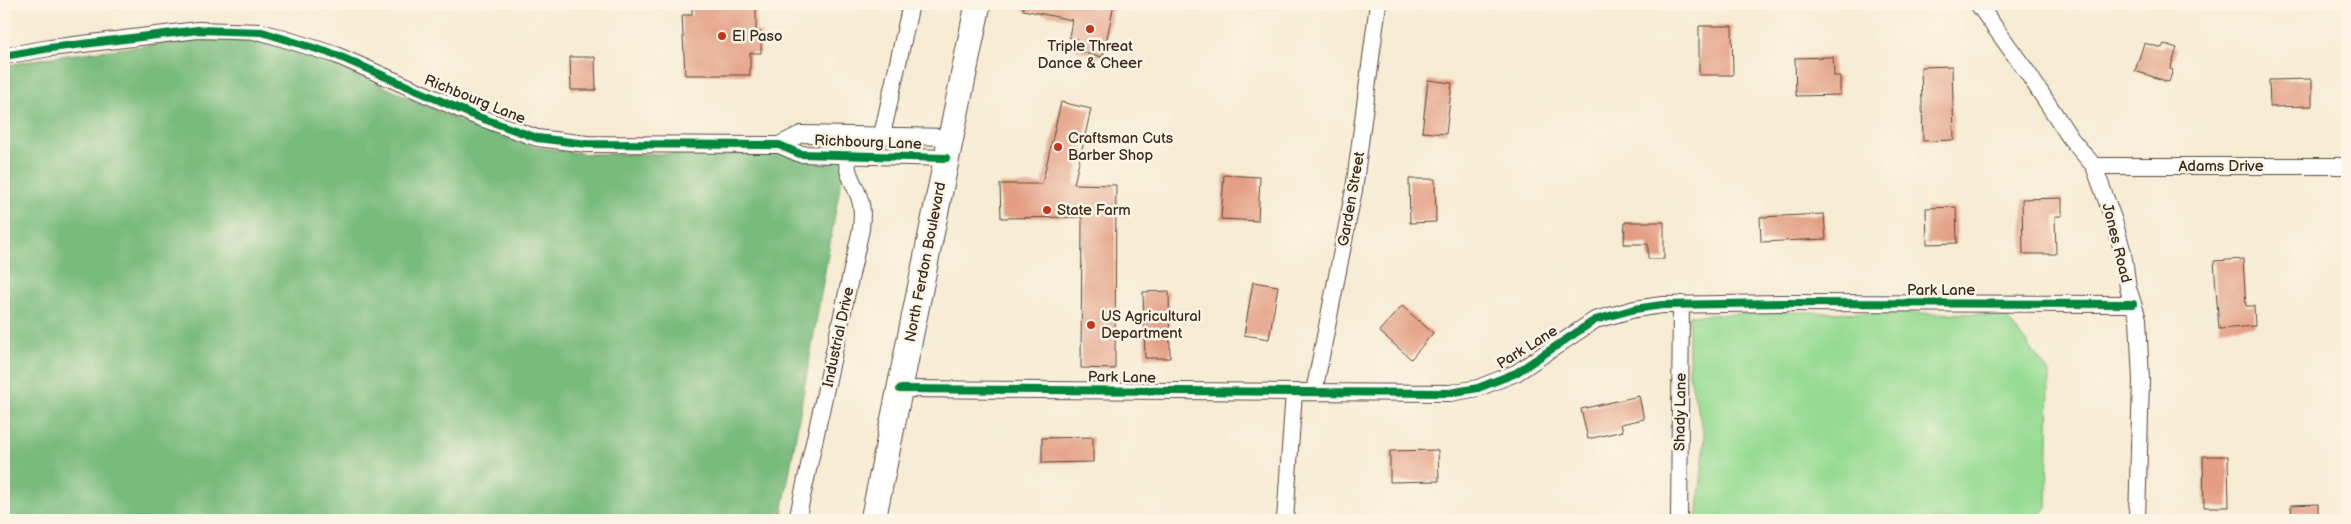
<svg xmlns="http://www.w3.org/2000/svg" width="2351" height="524" font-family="'Balsamiq Sans',sans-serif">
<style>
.green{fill:#97db93;stroke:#698258}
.forest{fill:#79bb7d;stroke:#5a724e}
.building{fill:#e39e83}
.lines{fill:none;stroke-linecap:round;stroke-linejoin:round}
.street-casing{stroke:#574739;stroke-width:18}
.primary-casing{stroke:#574739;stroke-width:27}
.street{stroke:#fff;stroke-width:16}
.primary{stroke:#fff;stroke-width:25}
.cycleway-casing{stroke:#fcf5e5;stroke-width:11}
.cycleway{stroke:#00873e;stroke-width:8}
.poi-dot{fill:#c8321e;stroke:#fcf5e5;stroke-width:2}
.labels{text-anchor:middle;stroke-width:5;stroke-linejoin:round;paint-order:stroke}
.poi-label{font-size:15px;fill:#3b2a1e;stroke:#fcf5e5;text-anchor:start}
.street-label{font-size:15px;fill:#3b2a1e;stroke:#fcf5e5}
</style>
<rect width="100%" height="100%" fill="#fcf5e5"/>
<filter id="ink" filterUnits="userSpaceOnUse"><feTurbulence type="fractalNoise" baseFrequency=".02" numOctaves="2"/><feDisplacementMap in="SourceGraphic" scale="10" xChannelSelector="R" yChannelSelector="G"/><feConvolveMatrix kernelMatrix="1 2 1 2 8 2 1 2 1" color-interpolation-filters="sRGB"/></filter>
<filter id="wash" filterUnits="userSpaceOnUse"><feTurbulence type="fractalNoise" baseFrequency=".0096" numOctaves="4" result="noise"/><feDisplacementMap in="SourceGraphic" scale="20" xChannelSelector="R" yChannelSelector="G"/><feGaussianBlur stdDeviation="1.12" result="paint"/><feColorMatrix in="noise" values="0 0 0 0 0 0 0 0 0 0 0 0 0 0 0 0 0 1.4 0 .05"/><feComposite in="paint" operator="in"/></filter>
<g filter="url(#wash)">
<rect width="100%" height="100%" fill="#f6ebd3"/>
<path class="green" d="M 1782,312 L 2004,314 L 2049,372 L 2047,508 L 2033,520 L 1697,520 L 1705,439 L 1689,374 L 1689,316 Z"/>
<path class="forest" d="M 199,39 L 261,42 L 288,48 L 334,64 L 470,125 L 535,147 L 588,154 L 785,153 L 845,158 L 781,520 L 4,520 L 4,66 L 51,57 Z"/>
<g id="blocks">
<path class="building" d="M 692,4 L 756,4 L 756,32 L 761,32 L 761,53 L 750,53 L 750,75 L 685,75 L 682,15 L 692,15 Z
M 1023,4 L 1114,4 L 1103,57 L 1075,51 L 1078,39 L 1069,37 L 1072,20 L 1023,10 Z
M 1699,26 L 1732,26 L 1733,75 L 1699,75 Z
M 2144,43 L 2162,48 L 2164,44 L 2177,48 L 2170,69 L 2173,70 L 2169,82 L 2135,71 Z
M 570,57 L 595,57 L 596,90 L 571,90 Z
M 1833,57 L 1834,76 L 1840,76 L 1840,95 L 1796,96 L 1795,58 Z
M 1952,66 L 1954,140 L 1923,141 L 1921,67 Z
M 2312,79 L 2312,106 L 2270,107 L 2269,80 Z
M 1428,80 L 1452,83 L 1446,134 L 1422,132 Z
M 1061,102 L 1091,109 L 1074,184 L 1116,185 L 1115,369 L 1081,368 L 1082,217 L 1001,218 L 1000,184 L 1042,184 Z
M 1224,175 L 1260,177 L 1258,221 L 1221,219 Z
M 1409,179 L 1435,179 L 1436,222 L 1410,223 Z
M 2062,198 L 2062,216 L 2055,216 L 2056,254 L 2023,254 L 2022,199 Z
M 1956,207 L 1957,243 L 1927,244 L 1926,208 Z
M 1824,214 L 1826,239 L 1761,242 L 1760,217 Z
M 1625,222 L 1664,222 L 1664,259 L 1648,259 L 1648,244 L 1624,244 Z
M 2243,259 L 2246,306 L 2254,306 L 2255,326 L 2219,329 L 2214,261 Z
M 1253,282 L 1278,286 L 1269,339 L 1244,335 Z
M 1169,291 L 1170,358 L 1145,358 L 1143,292 Z
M 1402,306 L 1433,333 L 1411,359 L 1379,331 Z
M 1639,396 L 1644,419 L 1621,424 L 1623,431 L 1588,439 L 1581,409 Z
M 1093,437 L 1093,462 L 1042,463 L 1042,438 Z
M 1438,450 L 1439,481 L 1390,482 L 1390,451 Z
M 2203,456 L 2228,456 L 2229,507 L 2204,507 Z
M 2318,504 L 2318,519 L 2292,519 L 2291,505 Z"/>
</g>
</g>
<g filter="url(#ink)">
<use href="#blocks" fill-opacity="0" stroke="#574739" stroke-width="1"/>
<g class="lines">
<defs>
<path id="street" d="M 1978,4 L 2027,72 L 2071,139 L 2094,166 L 2114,221 L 2123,253 L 2128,288 L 2138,319 L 2141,380 L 2137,520
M 4,56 L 50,48 L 198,30 L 262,32 L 336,55 L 473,115 L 537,138 L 587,144 L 779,145 L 800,154 L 946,158
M 882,135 L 911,4
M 779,145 L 801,134 L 951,137
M 2094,166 L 2347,166
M 900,389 L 1450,393 L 1478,388 L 1516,373 L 1595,320 L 1635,309 L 1662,305 L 1782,303 L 2133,304
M 1314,392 L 1354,190 L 1378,4
M 797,520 L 861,229 C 862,218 863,207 859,197 C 853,179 846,175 847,155
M 1285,520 L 1294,392
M 1679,520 L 1681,304"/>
<path id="primary" d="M 873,520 L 978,4"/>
</defs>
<use href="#street" class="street-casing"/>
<use href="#primary" class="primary-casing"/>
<use href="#street" class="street"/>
<use href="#primary" class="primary"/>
<defs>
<path id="cycleway" d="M 4,56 L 50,48 L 198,30 L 262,32 L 336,55 L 473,115 L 537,138 L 587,144 L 779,145 L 800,154 L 946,158
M 900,389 L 1450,393 L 1478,388 L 1516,373 L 1595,320 L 1635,309 L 1662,305 L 1782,303 L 2133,304"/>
</defs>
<use href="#cycleway" class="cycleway-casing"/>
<use href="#cycleway" class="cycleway"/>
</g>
</g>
<g class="poi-dot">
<circle cx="1090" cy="29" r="5"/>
<circle cx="722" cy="36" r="5"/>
<circle cx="1058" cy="147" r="5"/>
<circle cx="1047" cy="210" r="5"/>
<circle cx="1091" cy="325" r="5"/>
</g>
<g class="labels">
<g class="poi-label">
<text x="732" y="41">El Paso</text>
<text x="1090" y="51" text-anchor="middle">Triple Threat<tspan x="1090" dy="17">Dance &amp; Cheer</tspan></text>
<text x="1068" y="143">Craftsman Cuts<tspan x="1068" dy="17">Barber Shop</tspan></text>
<text x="1057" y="215">State Farm</text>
<text x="1101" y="321">US Agricultural<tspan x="1101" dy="17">Department</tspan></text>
</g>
<g class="street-label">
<text transform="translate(475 99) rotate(22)" y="5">Richbourg Lane</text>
<text transform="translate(868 142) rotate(2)" y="5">Richbourg Lane</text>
<text x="2221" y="171">Adams Drive</text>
<text transform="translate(1351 199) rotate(-80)" y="5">Garden Street</text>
<text transform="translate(2117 243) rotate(76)" y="5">Jones Road</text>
<text transform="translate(925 262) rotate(-79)" y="5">North Ferdon Boulevard</text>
<text x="1941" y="295">Park Lane</text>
<text transform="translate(838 337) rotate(-78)" y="5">Industrial Drive</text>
<text transform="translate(1527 347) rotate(-32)" y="5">Park Lane</text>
<text transform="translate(1122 377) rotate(1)" y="5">Park Lane</text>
<text transform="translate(1680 412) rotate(-89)" y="5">Shady Lane</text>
</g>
</g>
<rect width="2351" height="524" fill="none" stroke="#fcf5e5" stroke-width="20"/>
</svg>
